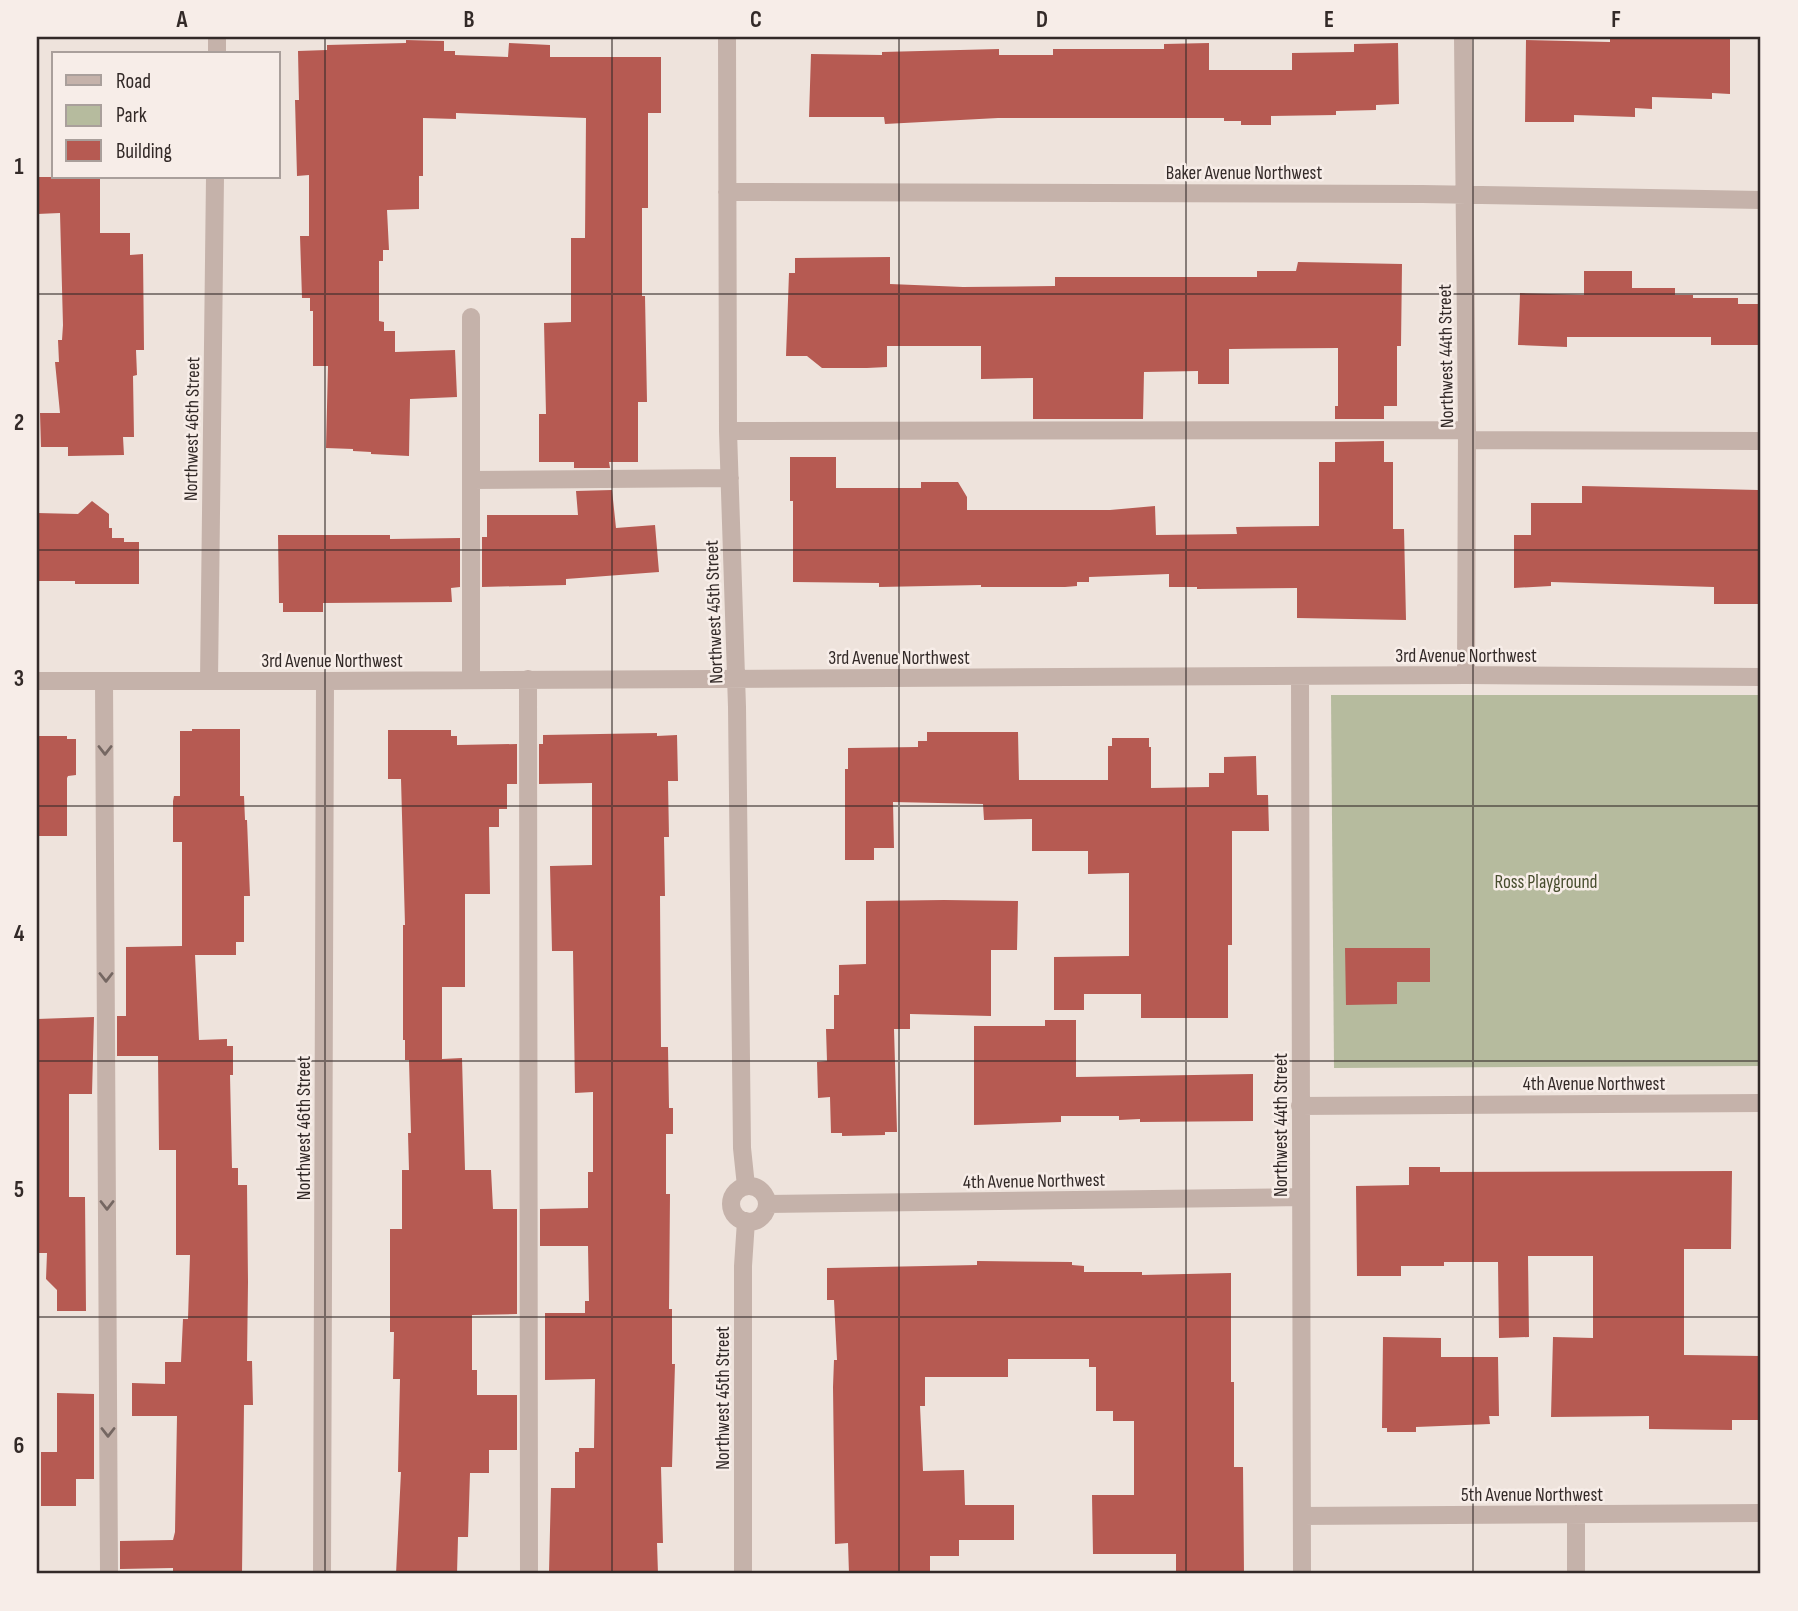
<svg xmlns="http://www.w3.org/2000/svg" width="1798" height="1611" font-family="'Sofia Sans Condensed',sans-serif">
<style>
.green{fill:#b6bb9e}
.building{fill:#b65a52}
.lines{fill:none;stroke-linecap:round;stroke-linejoin:round}
.minor{stroke:#c5b2aa;stroke-width:18}
.oneway{stroke:#756762}
.grid{fill:none;stroke:#332a28;stroke-width:2;stroke-opacity:0.55}
.labels{text-anchor:middle;stroke-width:5;stroke-linejoin:round;paint-order:stroke}
.street-label{font-size:19px;fill:#332a28;stroke:#f7ede8}
.park-label{font-size:19px;fill:#484e2f;stroke:#f7ede8}
.neatline{fill:none;stroke:#332a28;stroke-width:2.5}
.grid-label{font-size:23px;text-anchor:middle;font-weight:bold;fill:#332a28}
</style>
<rect width="100%" height="100%" fill="#eee3dc"/>
<path class="green" d="M 1331,695 L 1761,695 L 1761,1066 L 1334,1068 Z"/>
<path class="building" d="M 1610,37 L 1730,37 L 1730,94 L 1712,93 L 1712,99 L 1652,97 L 1652,109 L 1635,108 L 1635,117 L 1574,115 L 1574,122 L 1525,122 L 1526,40 L 1610,42 Z
M 406,40 L 444,41 L 444,51 L 455,51 L 455,55 L 508,57 L 509,43 L 550,45 L 550,57 L 661,57 L 661,113 L 648,113 L 648,208 L 642,208 L 642,296 L 645,296 L 647,402 L 638,402 L 638,462 L 609,462 L 610,468 L 574,468 L 574,462 L 539,462 L 539,414 L 546,414 L 544,323 L 571,322 L 571,238 L 585,238 L 586,118 L 456,113 L 456,119 L 423,118 L 423,176 L 419,176 L 419,209 L 387,210 L 389,250 L 383,250 L 383,261 L 379,261 L 379,321 L 384,322 L 384,331 L 395,331 L 395,352 L 455,350 L 457,397 L 410,399 L 409,456 L 371,454 L 371,452 L 353,451 L 353,449 L 326,448 L 328,366 L 313,366 L 313,311 L 310,311 L 310,298 L 302,298 L 300,236 L 309,236 L 309,175 L 297,176 L 295,100 L 299,100 L 298,51 L 327,50 L 327,45 L 406,43 Z
M 1209,43 L 1209,70 L 1292,70 L 1292,53 L 1354,52 L 1354,44 L 1398,43 L 1399,104 L 1376,105 L 1376,110 L 1336,111 L 1336,115 L 1271,116 L 1271,125 L 1241,125 L 1241,121 L 1224,121 L 1224,118 L 998,118 L 885,124 L 884,117 L 809,117 L 811,54 L 882,55 L 882,52 L 999,49 L 999,55 L 1053,55 L 1053,49 L 1164,49 L 1164,44 Z
M 37,177 L 100,177 L 100,233 L 130,233 L 130,255 L 143,254 L 144,350 L 136,350 L 137,375 L 133,376 L 134,437 L 123,437 L 124,455 L 68,456 L 68,447 L 41,447 L 40,413 L 60,413 L 55,362 L 59,362 L 58,340 L 62,340 L 63,325 L 60,213 L 37,214 Z
M 890,257 L 890,284 L 963,287 L 1055,286 L 1055,277 L 1257,277 L 1257,271 L 1296,271 L 1298,262 L 1402,264 L 1401,346 L 1397,346 L 1397,406 L 1384,406 L 1384,419 L 1335,419 L 1335,406 L 1338,406 L 1338,348 L 1229,349 L 1229,384 L 1198,384 L 1198,371 L 1144,372 L 1143,419 L 1033,419 L 1033,378 L 981,379 L 981,346 L 887,346 L 887,367 L 867,368 L 822,368 L 807,356 L 786,356 L 789,273 L 795,273 L 795,258 Z
M 1584,271 L 1632,271 L 1632,288 L 1675,288 L 1675,295 L 1693,295 L 1693,298 L 1738,298 L 1738,304 L 1758,304 L 1758,345 L 1711,345 L 1711,337 L 1567,337 L 1567,347 L 1518,345 L 1520,293 L 1584,295 Z
M 1384,441 L 1384,462 L 1393,462 L 1393,529 L 1404,529 L 1406,620 L 1297,618 L 1297,588 L 1197,589 L 1197,587 L 1169,587 L 1169,574 L 1089,577 L 1089,582 L 1077,582 L 1077,586 L 1065,587 L 981,587 L 981,585 L 879,587 L 879,583 L 793,582 L 793,501 L 790,501 L 790,457 L 836,457 L 836,488 L 921,488 L 921,482 L 958,482 L 967,497 L 967,510 L 1110,510 L 1155,506 L 1156,535 L 1237,534 L 1236,527 L 1319,526 L 1319,462 L 1335,462 L 1335,442 Z
M 1582,486 L 1758,490 L 1758,604 L 1714,604 L 1714,587 L 1551,582 L 1551,586 L 1514,588 L 1514,535 L 1531,535 L 1531,503 L 1582,503 Z
M 612,490 L 616,528 L 655,525 L 659,572 L 566,579 L 566,585 L 482,587 L 482,537 L 487,537 L 487,515 L 578,515 L 576,491 Z
M 92,501 L 109,514 L 109,528 L 112,528 L 112,538 L 124,538 L 124,542 L 139,542 L 139,584 L 75,584 L 75,581 L 37,581 L 37,513 L 78,514 Z
M 278,535 L 390,535 L 390,539 L 460,538 L 460,587 L 451,588 L 452,602 L 323,603 L 323,612 L 283,612 L 283,603 L 279,603 Z
M 192,729 L 240,729 L 240,796 L 244,796 L 245,820 L 247,820 L 250,896 L 244,896 L 244,942 L 236,942 L 236,955 L 195,955 L 199,1040 L 227,1039 L 227,1046 L 233,1046 L 233,1075 L 230,1075 L 232,1168 L 238,1168 L 238,1185 L 247,1185 L 248,1282 L 247,1361 L 252,1361 L 253,1405 L 244,1405 L 242,1574 L 173,1574 L 173,1568 L 120,1569 L 120,1541 L 173,1540 L 175,1532 L 177,1416 L 132,1416 L 132,1383 L 165,1384 L 165,1362 L 181,1362 L 183,1319 L 188,1319 L 190,1255 L 176,1255 L 176,1150 L 159,1150 L 158,1056 L 117,1056 L 117,1016 L 126,1016 L 126,947 L 182,946 L 182,842 L 173,842 L 173,801 L 174,796 L 180,796 L 180,731 L 192,731 Z
M 388,730 L 451,730 L 451,736 L 457,736 L 457,745 L 517,744 L 517,784 L 507,784 L 507,809 L 499,809 L 499,827 L 489,827 L 490,894 L 465,894 L 465,987 L 442,987 L 442,1059 L 462,1058 L 465,1170 L 491,1170 L 493,1209 L 517,1209 L 517,1314 L 472,1315 L 472,1370 L 477,1370 L 477,1395 L 517,1395 L 517,1450 L 489,1450 L 489,1473 L 470,1473 L 468,1537 L 458,1537 L 457,1574 L 396,1574 L 401,1472 L 398,1472 L 400,1379 L 393,1379 L 394,1332 L 390,1332 L 390,1229 L 402,1229 L 402,1170 L 409,1170 L 408,1133 L 411,1133 L 409,1060 L 405,1060 L 405,1040 L 403,1040 L 403,925 L 405,925 L 401,779 L 388,779 Z
M 927,732 L 1018,732 L 1019,780 L 1108,780 L 1108,746 L 1112,746 L 1112,738 L 1149,738 L 1149,747 L 1151,747 L 1151,788 L 1209,787 L 1209,773 L 1224,773 L 1224,757 L 1256,756 L 1257,795 L 1268,795 L 1269,831 L 1232,831 L 1232,945 L 1228,945 L 1228,1018 L 1141,1018 L 1141,994 L 1084,994 L 1084,1010 L 1054,1010 L 1054,957 L 1129,956 L 1129,873 L 1088,874 L 1088,851 L 1032,851 L 1032,819 L 984,820 L 983,804 L 893,802 L 894,848 L 874,848 L 874,860 L 845,860 L 845,769 L 848,769 L 848,748 L 918,747 L 918,741 L 927,741 Z
M 657,733 L 657,736 L 677,735 L 678,781 L 668,781 L 669,837 L 664,837 L 665,896 L 660,896 L 661,1047 L 668,1047 L 669,1108 L 673,1108 L 673,1134 L 666,1134 L 666,1194 L 670,1194 L 669,1309 L 672,1309 L 672,1364 L 675,1364 L 672,1467 L 661,1467 L 663,1543 L 657,1543 L 658,1574 L 549,1572 L 551,1488 L 575,1488 L 575,1452 L 579,1452 L 579,1448 L 594,1448 L 595,1379 L 545,1380 L 545,1313 L 585,1313 L 585,1301 L 589,1301 L 588,1246 L 540,1246 L 540,1209 L 588,1208 L 588,1172 L 593,1172 L 593,1092 L 575,1093 L 573,951 L 552,951 L 550,866 L 592,865 L 592,783 L 539,784 L 539,744 L 543,744 L 543,735 Z
M 37,736 L 67,736 L 67,739 L 76,739 L 76,775 L 68,776 L 67,778 L 67,836 L 37,836 Z
M 944,900 L 1018,901 L 1017,950 L 991,950 L 991,1016 L 910,1014 L 910,1029 L 894,1029 L 897,1132 L 885,1132 L 885,1135 L 842,1136 L 842,1133 L 831,1133 L 830,1097 L 818,1098 L 817,1062 L 827,1061 L 826,1029 L 834,1029 L 834,995 L 839,995 L 839,965 L 866,964 L 866,901 Z
M 1345,948 L 1430,948 L 1430,982 L 1397,982 L 1397,1004 L 1346,1005 Z
M 94,1017 L 92,1094 L 69,1094 L 69,1197 L 85,1197 L 86,1311 L 57,1311 L 57,1290 L 46,1279 L 47,1253 L 37,1253 L 37,1019 Z
M 1045,1020 L 1076,1020 L 1076,1077 L 1253,1074 L 1253,1121 L 1140,1122 L 1140,1119 L 1119,1120 L 1119,1116 L 1061,1116 L 1061,1122 L 974,1125 L 974,1026 L 1045,1026 Z
M 1409,1167 L 1440,1167 L 1440,1172 L 1732,1171 L 1731,1249 L 1684,1249 L 1684,1355 L 1761,1356 L 1761,1420 L 1732,1420 L 1732,1430 L 1649,1429 L 1649,1416 L 1551,1417 L 1553,1337 L 1593,1338 L 1593,1256 L 1528,1256 L 1529,1337 L 1499,1338 L 1498,1262 L 1444,1262 L 1444,1266 L 1401,1266 L 1401,1276 L 1357,1276 L 1356,1186 L 1409,1185 Z
M 977,1261 L 1072,1262 L 1072,1265 L 1084,1266 L 1084,1272 L 1142,1272 L 1142,1275 L 1231,1273 L 1231,1382 L 1234,1382 L 1234,1467 L 1243,1467 L 1244,1574 L 1176,1574 L 1176,1554 L 1093,1554 L 1092,1495 L 1134,1495 L 1134,1421 L 1113,1421 L 1113,1411 L 1096,1411 L 1096,1367 L 1089,1367 L 1089,1359 L 1008,1359 L 1008,1377 L 925,1377 L 925,1406 L 920,1406 L 923,1471 L 964,1470 L 965,1505 L 1014,1505 L 1014,1540 L 959,1540 L 959,1556 L 930,1556 L 930,1574 L 849,1574 L 848,1543 L 835,1544 L 833,1387 L 834,1360 L 837,1360 L 834,1300 L 827,1300 L 827,1268 L 977,1265 Z
M 1383,1337 L 1441,1338 L 1441,1357 L 1498,1357 L 1499,1416 L 1489,1416 L 1490,1424 L 1416,1427 L 1416,1432 L 1387,1432 L 1387,1428 L 1382,1428 Z
M 57,1393 L 94,1394 L 94,1479 L 76,1479 L 76,1506 L 41,1506 L 41,1452 L 57,1452 Z"/>
<g class="lines">
<path class="minor" d="M 727,37 L 728,431 L 737,707 L 742,1148 L 746,1186
M 1463,37 L 1467,430 L 1466,675
M 217,54 L 217,37
M 727,192 L 1422,194 L 1761,200
M 471,317 L 471,679
M 728,431 L 1467,430
M 1467,440 L 1761,441
M 471,480 L 730,478
M 1300,676 L 1302,1574
M 528,679 L 529,1574
M 37,681 L 325,681 L 1466,675 L 1761,677
M 104,681 L 109,1574
M 209,681 L 215,177
M 1300,1106 L 1761,1103
M731 1204a18 18 0 1 1 36 0a18 18 0 1 1-36 0Z
M 767,1204 L 1301,1197
M 1576,1514 L 1576,1574
M 1302,1516 L 1761,1513
M 322,1574 L 325,681
M 743,1574 L 743,1266 L 746,1221"/>
</g>
<defs><path id="oneway-chevron" d="M-2-3.5L2.5 0L-2 3.5" fill="none" stroke-width="1.6" stroke-linecap="round" stroke-linejoin="round" transform="scale(1.75)"/></defs>
<g class="oneway">
<use href="#oneway-chevron" transform="translate(105 750) rotate(90)"/>
<use href="#oneway-chevron" transform="translate(106 977) rotate(90)"/>
<use href="#oneway-chevron" transform="translate(107 1205) rotate(90)"/>
<use href="#oneway-chevron" transform="translate(108 1432) rotate(90)"/>
</g>
<path class="grid" d="M 325,37 L 325,1574M 612,37 L 612,1574M 899,37 L 899,1574M 1186,37 L 1186,1574M 1473,37 L 1473,1574M 37,294 L 1761,294M 37,550 L 1761,550M 37,806 L 1761,806M 37,1061 L 1761,1061M 37,1317 L 1761,1317"/>
<g class="labels">
<g class="street-label">
<text x="1244" y="179">Baker Avenue Northwest</text>
<text transform="translate(1445 356) rotate(-91)" y="7">Northwest 44th Street</text>
<text transform="translate(191 429) rotate(-89)" y="7">Northwest 46th Street</text>
<text transform="translate(713 612) rotate(-92)" y="7">Northwest 45th Street</text>
<text x="1466" y="662">3rd Avenue Northwest</text>
<text x="899" y="664">3rd Avenue Northwest</text>
<text x="332" y="667">3rd Avenue Northwest</text>
<text x="1594" y="1090">4th Avenue Northwest</text>
<text transform="translate(1280 1125) rotate(-90)" y="7">Northwest 44th Street</text>
<text transform="translate(303 1128) rotate(-90)" y="7">Northwest 46th Street</text>
<text transform="translate(1034 1180) rotate(-1)" y="7">4th Avenue Northwest</text>
<text transform="translate(722 1398) rotate(-90)" y="7">Northwest 45th Street</text>
<text x="1532" y="1501">5th Avenue Northwest</text>
</g>
<g class="park-label">
<text x="1546" y="888">Ross Playground</text>
</g>
</g>
<rect width="1798" height="1611" fill="none" stroke="#f7ede8" stroke-width="77"/>
<rect x="52" y="52" width="228" height="126" fill="#f7ede8" stroke="#a99f9b" stroke-width="2"/>
<rect x="66" y="75" width="35" height="10" fill="#c5b2aa" stroke="#a99f9b" stroke-width="2"/>
<text x="116" y="88" font-size="21" fill="#332a28">Road</text>
<rect x="66" y="105" width="35" height="21" fill="#b6bb9e" stroke="#a99f9b" stroke-width="2"/>
<text x="116" y="122" font-size="21" fill="#332a28">Park</text>
<rect x="66" y="140" width="35" height="21" fill="#b65a52" stroke="#a99f9b" stroke-width="2"/>
<text x="116" y="158" font-size="21" fill="#332a28">Building</text>
<rect x="38" y="38" width="1721" height="1534" class="neatline"/>
<g class="grid-label">
<text x="182" y="27">A</text>
<text x="469" y="27">B</text>
<text x="756" y="27">C</text>
<text x="1042" y="27">D</text>
<text x="1329" y="27">E</text>
<text x="1616" y="27">F</text>
<text x="19" y="174">1</text>
<text x="19" y="430">2</text>
<text x="19" y="686">3</text>
<text x="19" y="941">4</text>
<text x="19" y="1197">5</text>
<text x="19" y="1453">6</text>
</g>
</svg>
